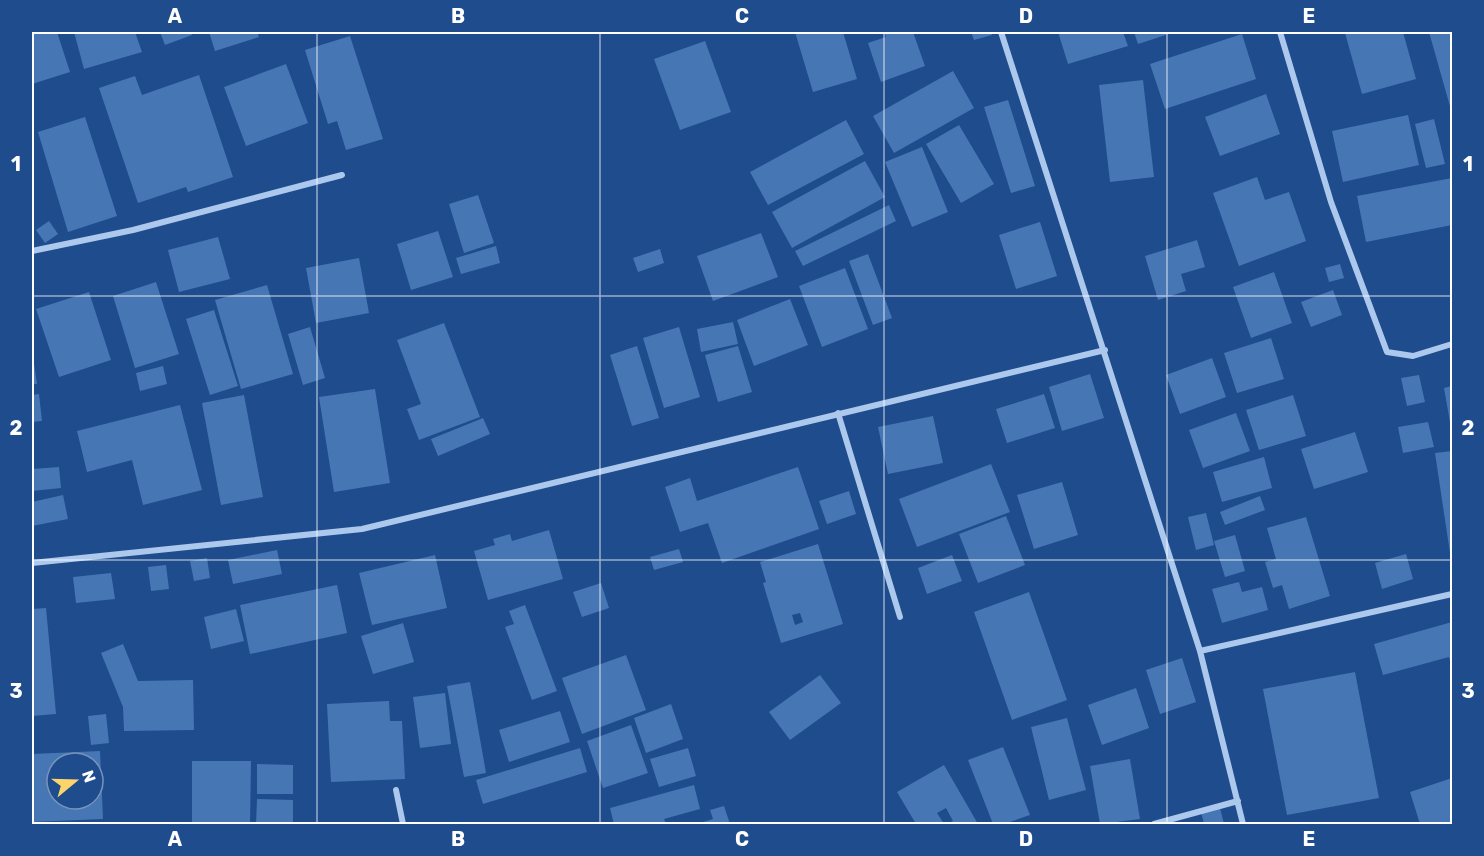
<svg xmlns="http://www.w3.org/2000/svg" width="1484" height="856" font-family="Rubik,sans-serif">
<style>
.building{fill:#4776b5;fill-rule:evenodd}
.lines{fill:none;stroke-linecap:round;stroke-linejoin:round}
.street{stroke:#acc8ed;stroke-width:6}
.grid{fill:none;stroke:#fff;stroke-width:1.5;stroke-opacity:0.55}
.neatline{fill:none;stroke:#fff;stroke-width:2}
.grid-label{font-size:20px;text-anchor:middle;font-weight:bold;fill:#fff}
</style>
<rect width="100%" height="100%" fill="#1e4c8d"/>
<path class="building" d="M 32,32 L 57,32 L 70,72 L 32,84 Z
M 74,32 L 135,32 L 142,52 L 84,69 Z
M 160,32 L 191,32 L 192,35 L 165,45 Z
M 209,32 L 257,32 L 259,37 L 215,51 Z
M 795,32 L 843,32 L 857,79 L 813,92 Z
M 884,32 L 913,32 L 925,66 L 881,82 L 868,43 L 886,37 Z
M 971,32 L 991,32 L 992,35 L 974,40 Z
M 1058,32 L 1123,32 L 1128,46 L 1068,64 Z
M 1134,32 L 1175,32 L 1138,44 Z
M 1353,32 L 1403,32 L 1416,79 L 1362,94 L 1345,33 Z
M 1429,32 L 1452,32 L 1452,109 L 1451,110 Z
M 1242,34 L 1256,79 L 1165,109 L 1150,64 Z
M 350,36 L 383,139 L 346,150 L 337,121 L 328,124 L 305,50 Z
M 705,41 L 731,112 L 680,130 L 654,59 Z
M 286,64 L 308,123 L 246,146 L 224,87 Z
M 953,71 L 974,108 L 894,153 L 873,116 Z
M 199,75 L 233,177 L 188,192 L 186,187 L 138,203 L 99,88 L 135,76 L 142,95 Z
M 1143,80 L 1154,177 L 1110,182 L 1099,85 Z
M 1266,94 L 1280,134 L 1220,156 L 1205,117 Z
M 1008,100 L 1035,186 L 1011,193 L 984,107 Z
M 1408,115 L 1419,165 L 1343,182 L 1332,131 Z
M 85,117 L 117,216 L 68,232 L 38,132 Z
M 1434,119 L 1445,164 L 1426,168 L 1415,124 Z
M 846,120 L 864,154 L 768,205 L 750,172 Z
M 959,125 L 994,184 L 961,203 L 926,144 Z
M 922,147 L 948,212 L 912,227 L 885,162 Z
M 865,161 L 885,197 L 792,248 L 772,212 Z
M 1257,177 L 1265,200 L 1289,192 L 1306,241 L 1239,266 L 1213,193 Z
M 1452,178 L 1452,225 L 1366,242 L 1357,196 Z
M 478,195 L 494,243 L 464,253 L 449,204 Z
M 889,205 L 896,221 L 803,266 L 795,251 Z
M 49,221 L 58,234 L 45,243 L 36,230 Z
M 1040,222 L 1057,276 L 1016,289 L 999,235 Z
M 438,231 L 453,277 L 411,290 L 397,244 Z
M 761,233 L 778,277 L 713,301 L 697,256 Z
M 218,237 L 230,279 L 179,292 L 168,250 Z
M 1197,240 L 1205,267 L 1181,274 L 1186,291 L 1158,300 L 1145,256 Z
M 496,246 L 500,263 L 461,274 L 456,258 Z
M 660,249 L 664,263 L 638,272 L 633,258 Z
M 868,254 L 892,318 L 873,325 L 849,261 Z
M 359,258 L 369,313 L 316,323 L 306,268 Z
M 1340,264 L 1344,278 L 1329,282 L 1325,268 Z
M 845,268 L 868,329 L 822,347 L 799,286 Z
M 1274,272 L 1292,323 L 1251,338 L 1233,287 Z
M 156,282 L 179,354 L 135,368 L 113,296 Z
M 267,285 L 293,374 L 241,389 L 215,300 Z
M 1333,290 L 1342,315 L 1311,327 L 1301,302 Z
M 89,292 L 111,360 L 59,377 L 36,309 Z
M 790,299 L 808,345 L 754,366 L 737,320 Z
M 214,310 L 238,386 L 210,395 L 186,319 Z
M 733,322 L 738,344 L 701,352 L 697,329 Z
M 444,323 L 480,417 L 419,440 L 407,409 L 421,404 L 397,340 Z
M 310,327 L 325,378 L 303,385 L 288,334 Z
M 679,327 L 700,397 L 664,408 L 643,338 Z
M 1271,338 L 1284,379 L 1237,393 L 1224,353 Z
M 637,346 L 659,418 L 632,426 L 610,355 Z
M 738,346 L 752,392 L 718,402 L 705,355 Z
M 32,350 L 37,384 L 32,384 Z
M 1212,358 L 1226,397 L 1180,414 L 1166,375 Z
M 163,366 L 167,384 L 140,391 L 136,373 Z
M 1090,374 L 1104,418 L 1062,431 L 1049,387 Z
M 1419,375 L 1425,402 L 1407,406 L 1401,378 Z
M 1452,386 L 1452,428 L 1451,428 L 1444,388 Z
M 375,389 L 390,483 L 334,492 L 319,397 Z
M 39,394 L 42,421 L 32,422 L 32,395 Z
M 1044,394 L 1055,428 L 1007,443 L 996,409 Z
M 244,395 L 263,497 L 221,505 L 202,403 Z
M 1293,395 L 1306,436 L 1259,450 L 1246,410 Z
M 180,405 L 202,490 L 143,505 L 132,460 L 87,472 L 77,431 Z
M 1236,413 L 1250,451 L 1203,468 L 1189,430 Z
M 933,416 L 943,463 L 888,474 L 878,427 Z
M 483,418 L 490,434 L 438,456 L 431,439 Z
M 1428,422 L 1434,447 L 1403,453 L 1398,427 Z
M 1355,432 L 1368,472 L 1314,489 L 1301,449 Z
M 1452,451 L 1452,553 L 1450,553 L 1435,453 Z
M 1264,457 L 1272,488 L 1222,502 L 1213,472 Z
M 991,464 L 1010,512 L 917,547 L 899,499 Z
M 59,467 L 61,488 L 32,491 L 32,469 Z
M 798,467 L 819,529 L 722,563 L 708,523 L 680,532 L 665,487 L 690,478 L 697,501 Z
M 1062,482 L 1078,535 L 1034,549 L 1017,495 Z
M 849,491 L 856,514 L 827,524 L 819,501 Z
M 63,495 L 68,519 L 32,526 L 32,502 Z
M 1260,496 L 1265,510 L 1225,525 L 1220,512 Z
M 1206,513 L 1214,545 L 1196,550 L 1188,517 Z
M 1006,516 L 1025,565 L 978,583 L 959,534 Z
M 1306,517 L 1330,596 L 1289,609 L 1282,585 L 1273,588 L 1265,562 L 1276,559 L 1267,528 Z
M 549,530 L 563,579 L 488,600 L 474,551 L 495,545 L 493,539 L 510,534 L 512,541 Z
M 1235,535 L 1245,571 L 1225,577 L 1214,541 Z
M 818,544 L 843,624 L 781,643 L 763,583 L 766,582 L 760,562 ZM 800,613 L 803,622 L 795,625 L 792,615 Z
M 679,549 L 683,562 L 654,570 L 650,557 Z
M 277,550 L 282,574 L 233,584 L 228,560 Z
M 1406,554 L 1413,579 L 1382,589 L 1375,563 Z
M 435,555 L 447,608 L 372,625 L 359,573 Z
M 952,555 L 962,581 L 927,594 L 918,568 Z
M 207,558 L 210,578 L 194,581 L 190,561 Z
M 166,565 L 169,589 L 151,591 L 148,567 Z
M 111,573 L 115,599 L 76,603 L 73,577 Z
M 1239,582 L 1242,592 L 1262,587 L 1268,610 L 1222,623 L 1212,589 Z
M 601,583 L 609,608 L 582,617 L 573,592 Z
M 337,585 L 347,633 L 250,654 L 240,605 Z
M 1029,592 L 1067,700 L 1012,720 L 974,612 Z
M 525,605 L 557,691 L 532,700 L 505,627 L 514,624 L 509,611 Z
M 46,608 L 56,714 L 32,716 L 32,609 Z
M 236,609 L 244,641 L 211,649 L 204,617 Z
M 1452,622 L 1452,668 L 1449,657 L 1383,675 L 1374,644 Z
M 403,623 L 414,662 L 373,674 L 361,636 Z
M 123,644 L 138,681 L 193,680 L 194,730 L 124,731 L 123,707 L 101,653 Z
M 626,655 L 646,710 L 582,734 L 562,678 Z
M 1182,658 L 1196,702 L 1160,714 L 1146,670 Z
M 1355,672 L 1379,798 L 1287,815 L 1263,689 Z
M 820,675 L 841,703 L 790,740 L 769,712 Z
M 470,682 L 486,773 L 464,777 L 447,686 Z
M 1136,688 L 1149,728 L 1102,745 L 1088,705 Z
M 445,693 L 451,744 L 420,748 L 413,697 Z
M 389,701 L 390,721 L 402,721 L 405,779 L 331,782 L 327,704 Z
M 671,704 L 683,739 L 646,753 L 634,718 Z
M 560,711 L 570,742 L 509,762 L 499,730 Z
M 106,714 L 109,743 L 91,745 L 88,716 Z
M 1067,718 L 1086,790 L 1049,800 L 1031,727 Z
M 631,725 L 648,773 L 603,788 L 587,741 Z
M 1003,747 L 1030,815 L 1004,824 L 993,824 L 968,760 Z
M 580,748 L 587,772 L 483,804 L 476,780 Z
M 688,748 L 696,776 L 659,787 L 650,759 Z
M 100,751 L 103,819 L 32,822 L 32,754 ZM 57,763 L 93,763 L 93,799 L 57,799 Z
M 1130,759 L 1140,819 L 1100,824 L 1090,766 Z
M 192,761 L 251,761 L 250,824 L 192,824 Z
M 257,764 L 293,765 L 293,794 L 257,794 Z
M 944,765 L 978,824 L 946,824 L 953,821 L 946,808 L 937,813 L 944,824 L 916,824 L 897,792 Z
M 1452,778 L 1452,824 L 1420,824 L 1410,792 Z
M 694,785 L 700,809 L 664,819 L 666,824 L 614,824 L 610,808 Z
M 257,799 L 293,800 L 293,824 L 256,824 Z
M 724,806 L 730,824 L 697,824 L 713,819 L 710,810 Z
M 1220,808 L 1224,824 L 1204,824 L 1201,812 Z"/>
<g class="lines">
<path class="street" d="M 1001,32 L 1200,651 L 1243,824
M 1280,32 L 1331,202 L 1387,352 L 1413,356 L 1452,344
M 32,251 L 133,230 L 342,175
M 838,413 L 900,617
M 32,563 L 362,529 L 1105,350
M 1200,651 L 1452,594
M 396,790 L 403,824
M 1154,824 L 1238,801"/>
</g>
<path class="grid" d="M 317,32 L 317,824M 600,32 L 600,824M 884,32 L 884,824M 1167,32 L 1167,824M 32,296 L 1452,296M 32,560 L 1452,560"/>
<rect width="1484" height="856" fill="none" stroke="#1e4c8d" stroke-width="66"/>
<g transform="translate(75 781) rotate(71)"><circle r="28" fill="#1e4c8d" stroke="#7894bb" stroke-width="1.5"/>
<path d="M0-4.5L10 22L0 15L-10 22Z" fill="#fbd56b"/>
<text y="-9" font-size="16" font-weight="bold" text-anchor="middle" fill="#ffffff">N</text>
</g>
<rect x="33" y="33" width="1418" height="790" class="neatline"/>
<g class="grid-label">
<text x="175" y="23">A</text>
<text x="458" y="23">B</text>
<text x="742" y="23">C</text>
<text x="1026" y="23">D</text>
<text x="1309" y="23">E</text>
<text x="16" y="171">1</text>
<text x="1468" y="171">1</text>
<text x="16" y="435">2</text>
<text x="1468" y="435">2</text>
<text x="16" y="698">3</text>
<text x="1468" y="698">3</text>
<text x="175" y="846">A</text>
<text x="458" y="846">B</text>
<text x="742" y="846">C</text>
<text x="1026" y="846">D</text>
<text x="1309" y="846">E</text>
</g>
</svg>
